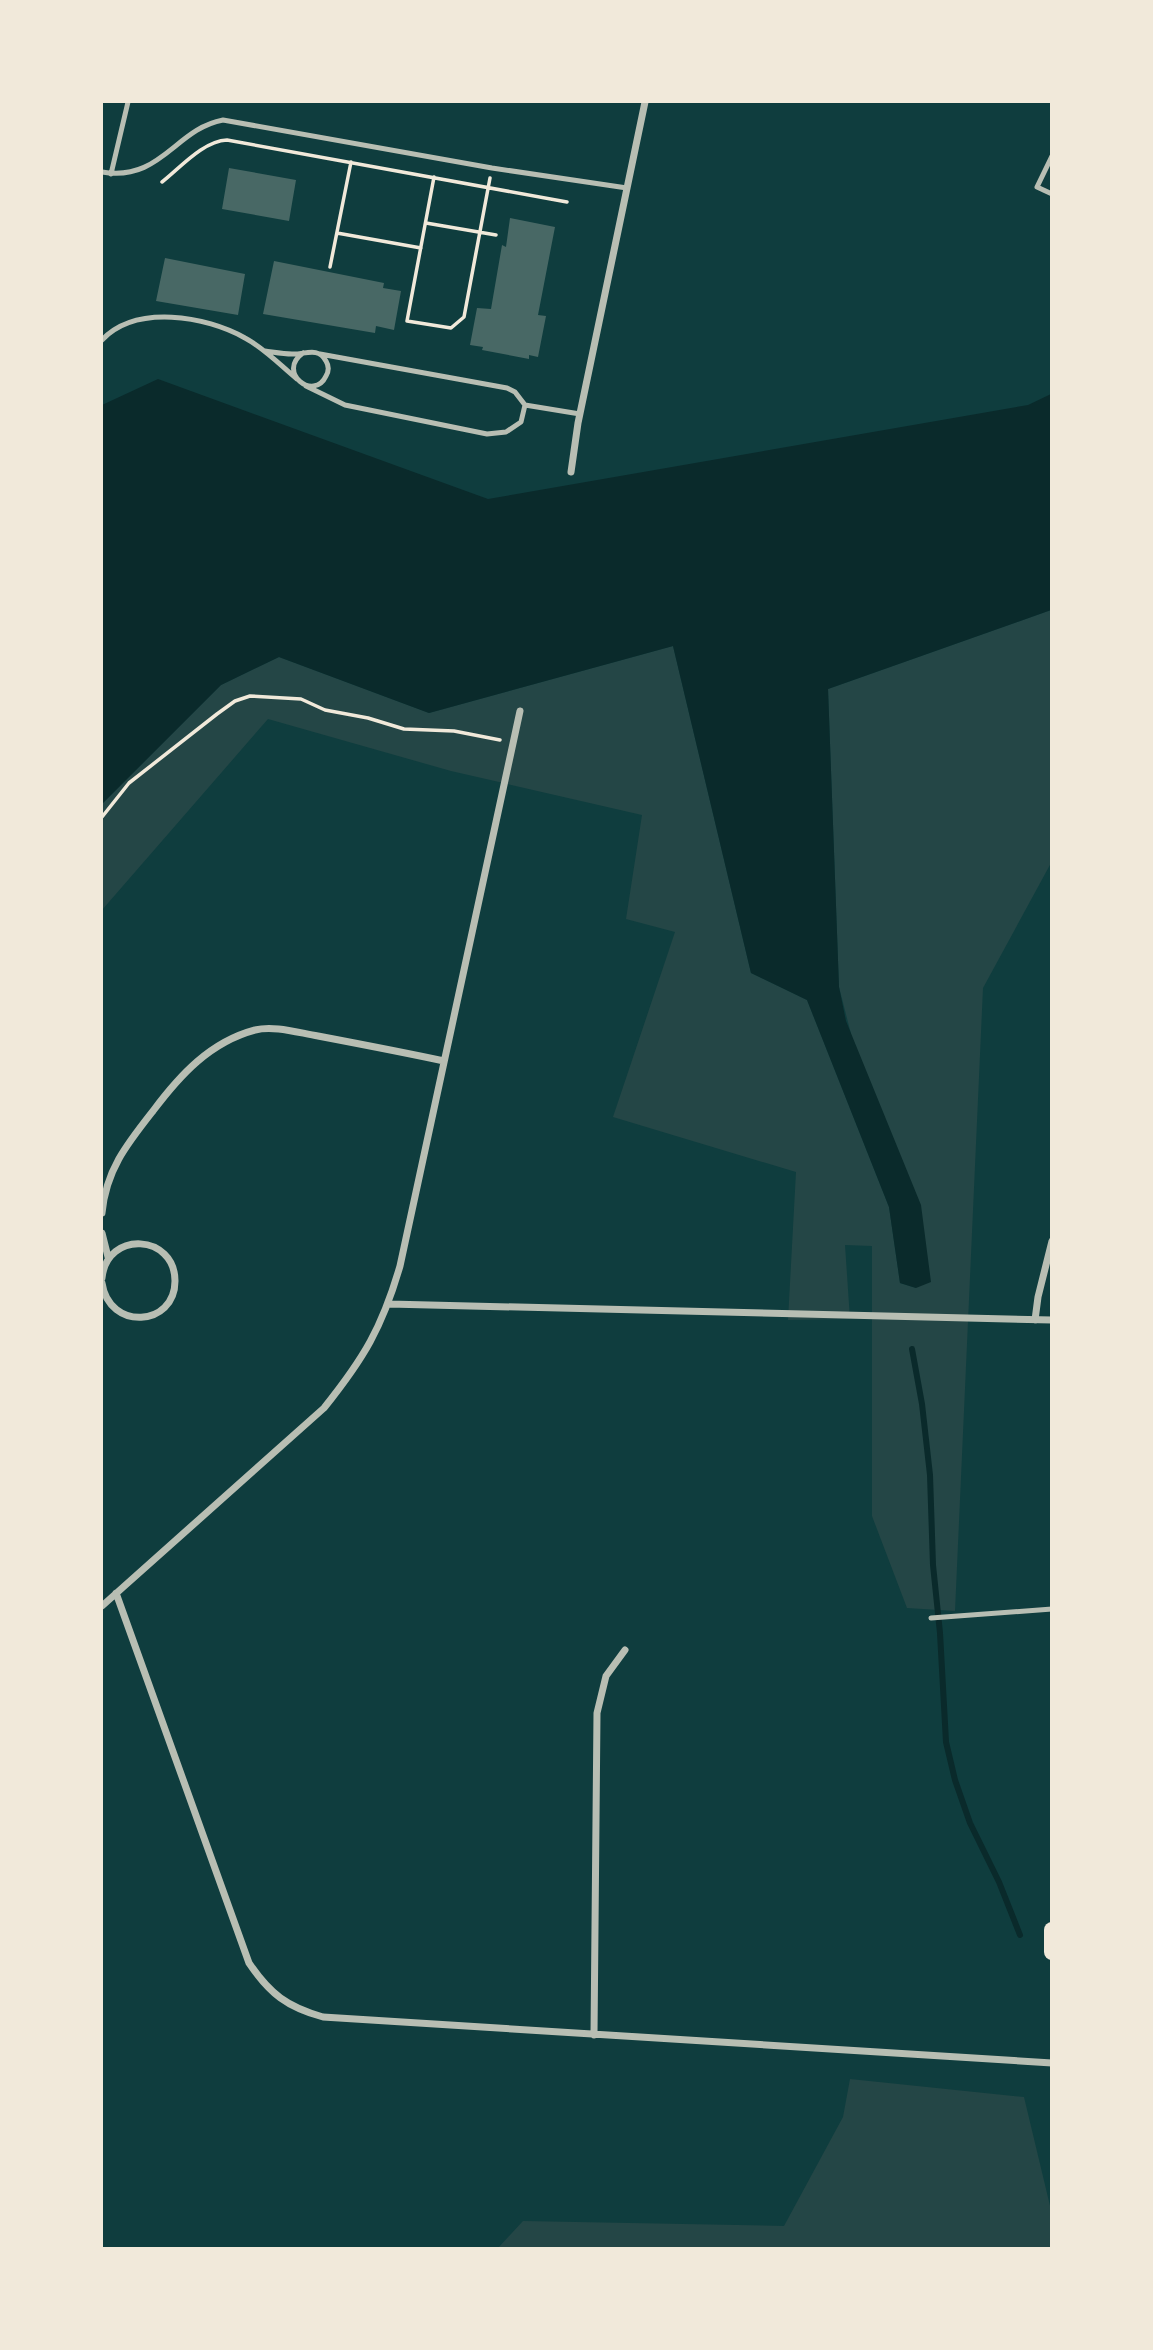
<svg xmlns="http://www.w3.org/2000/svg" width="1153" height="2350" font-family="Lora,serif">
<style>
.green{fill:#244646}
.water{fill:#0a2a2b}
.lines{fill:none;stroke-linecap:round;stroke-linejoin:round}
.stream{stroke:#0a2a2b;stroke-width:6}
.building{fill:#486865}
.path{stroke:#f1e9da;stroke-width:3.5}
.service{stroke:#b8beb3;stroke-width:5}
.minor{stroke:#b8beb3;stroke-width:7}
.primary{stroke:#f1e9da;stroke-width:16}
</style>
<rect width="100%" height="100%" fill="#0f3d3e"/>
<path class="green" d="M 1051,610 L 1051,863 L 983,988 L 955,1611 L 907,1608 L 872,1516 L 872,1246 L 845,1245 L 850,1319 L 788,1320 L 796,1172 L 613,1117 L 675,932 L 626,919 L 642,815 L 451,771 L 268,719 L 102,910 L 102,804 L 221,685 L 279,657 L 429,713 L 673,646 L 751,973 L 807,1000 L 889,1207 L 900,1283 L 916,1288 L 839,987 L 828,689 Z
M 850,2079 L 1024,2097 L 1051,2210 L 1051,2248 L 498,2248 L 523,2221 L 784,2226 L 843,2117 Z"/>
<path class="water" d="M 158,379 L 488,499 L 1028,405 L 1051,394 L 1051,610 L 828,689 L 839,987 L 846,1021 L 921,1205 L 931,1282 L 916,1288 L 900,1283 L 889,1207 L 807,1000 L 751,973 L 673,646 L 429,713 L 279,657 L 221,685 L 102,804 L 102,405 Z"/>
<g class="lines">
<path class="stream" d="M 912,1349 L 922,1404 L 930,1475 L 933,1565 L 940,1633 L 946,1742 L 955,1780 L 970,1823 L 999,1882 L 1020,1935"/>
</g>
<path class="building" d="M 229,168 L 296,180 L 289,221 L 222,209 Z
M 510,218 L 555,227 L 538,315 L 546,316 L 538,357 L 529,355 L 529,359 L 482,350 L 483,347 L 470,345 L 477,308 L 491,309 L 502,245 L 506,247 Z
M 165,258 L 245,274 L 238,315 L 156,301 Z
M 274,261 L 384,283 L 383,288 L 401,291 L 394,330 L 376,326 L 375,333 L 263,314 Z"/>
<g class="lines">
<path class="path" d="M 434,177 L 407,321 L 451,328 L 464,317 L 490,178
M 162,182 C 180,168 203,141 227,140 L 567,202
M 426,223 L 496,235
M 337,233 L 421,248
M 330,267 L 351,162
M 102,817 L 129,783 L 217,714 L 235,701 L 250,696 L 301,699 L 325,710 L 368,718 L 404,729 L 454,731 L 500,740"/>
<path class="service" d="M 1052,156 L 1037,187 L 1052,194
M 102,172 C 161,182 175,129 223,120 L 492,168 L 627,188
M 111,174 L 128,102
M 102,340 C 136,304 206,316 245,338 C 264,348 280,365 297,379
M 265,351 C 273,352 283,354 292,354 C 304,355 318,346 326,361 C 329,366 329,371 326,376 C 314,402 276,372 303,353
M 320,354 L 507,388 L 515,392 L 525,405 L 580,414
M 306,386 L 345,405 L 487,434 L 506,432 L 521,422 L 525,405
M 931,1618 L 1052,1609"/>
<path class="minor" d="M 571,472 L 578,423 L 645,102
M 102,1213 C 106,1170 127,1144 153,1111 C 180,1075 210,1042 255,1030 C 274,1025 299,1033 318,1036 C 360,1044 402,1052 444,1061
M 102,1233 L 108,1257
M 102,1278 C 107,1230 175,1234 175,1281 C 175,1327 109,1331 102,1283
M 389,1304 L 1052,1320
M 1035,1320 L 1038,1297 L 1052,1241
M 116,1593 L 249,1963 C 270,1994 287,2007 323,2017 L 1052,2063
M 102,1606 L 324,1408 C 364,1358 382,1328 400,1266 L 520,711
M 594,2035 L 597,1713 L 606,1676 L 625,1650"/>
<path class="primary" d="M 1052,1930 L 1052,1952"/>
</g>
<rect width="1153" height="2350" fill="none" stroke="#f1e9da" stroke-width="206"/>
</svg>
